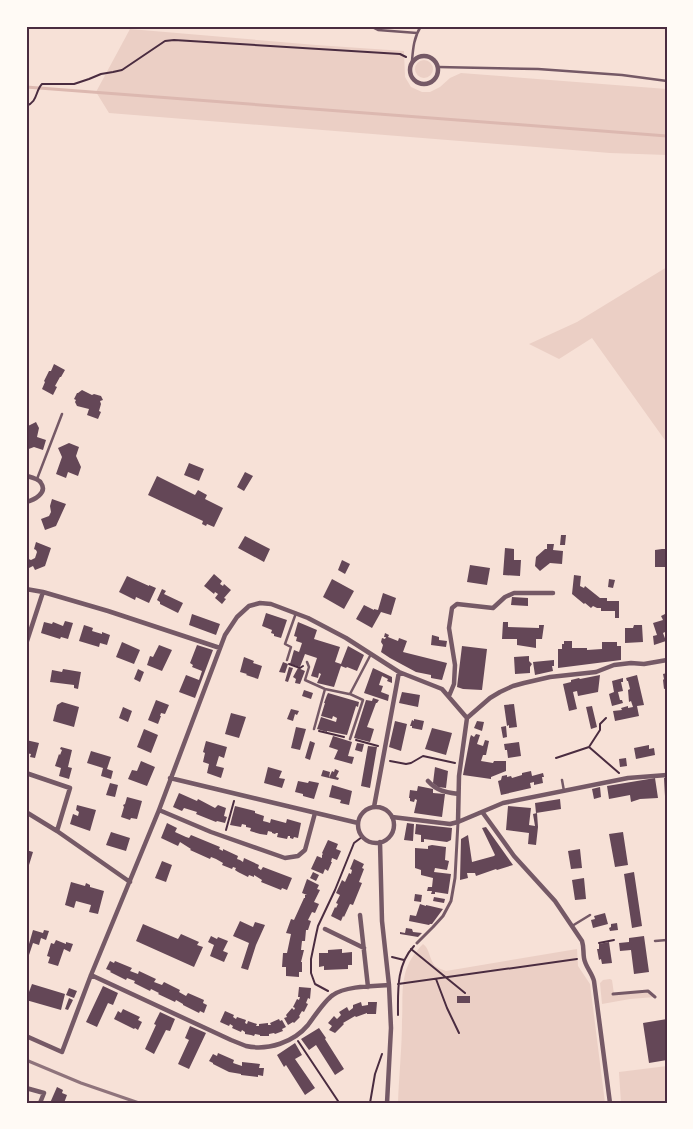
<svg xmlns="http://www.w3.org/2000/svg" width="693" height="1129" font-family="'Sofia Sans Condensed',sans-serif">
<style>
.green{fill:#ebcfc5}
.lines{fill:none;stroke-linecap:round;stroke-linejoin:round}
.stream{stroke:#dcb8b0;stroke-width:3}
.building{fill:#644757}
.path{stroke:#4a2c40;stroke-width:2}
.service{stroke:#755966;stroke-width:2.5}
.pedestrian{stroke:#755966;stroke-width:3}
.minor{stroke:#755966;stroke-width:4.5}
.rail{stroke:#8f747c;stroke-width:3}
.neatline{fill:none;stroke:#4a2c40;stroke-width:2}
</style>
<rect width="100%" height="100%" fill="#f7e1d7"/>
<path class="green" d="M 130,29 L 316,45 L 404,51 L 405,77 L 411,87 L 422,92 L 430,92 L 440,87 L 450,78 L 461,73 L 667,89 L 667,155 L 610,153 L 109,113 L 96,92 Z
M415 69a9 9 0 1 1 18 0a9 9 0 1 1-18 0Z
M 667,267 L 667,443 L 592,338 L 559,359 L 529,344 L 577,322 Z
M 423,944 C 430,949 429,959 435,966 C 438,968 443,970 446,971 L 577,949 L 578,966 L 590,984 L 605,1103 L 398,1103 C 399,1075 402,1048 402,1020 C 403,1005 401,989 405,974 C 408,962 415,952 423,944 Z
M 610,979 L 612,980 L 614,994 L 648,991 L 655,997 L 630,999 L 602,1004 L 600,983 L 603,980 Z
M 667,1066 L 667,1103 L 621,1103 L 619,1072 Z"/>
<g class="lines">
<path class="stream" d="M 26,87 L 667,136"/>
</g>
<path class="building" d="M 54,364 L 65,370 L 61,377 L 60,377 L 55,386 L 57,387 L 53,395 L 42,389 L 45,382 L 44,381 L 49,371 L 51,371 Z
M 82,390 L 92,395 L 94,394 L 101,396 L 103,400 L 100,401 L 101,404 L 99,411 L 101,412 L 98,419 L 87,415 L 89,409 L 77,406 L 75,402 L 76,400 L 74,399 L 77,393 L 78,393 Z
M 36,422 L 39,428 L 37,437 L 46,440 L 43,450 L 34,447 L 26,450 L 26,427 Z
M 69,443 L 79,447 L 76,456 L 81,467 L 78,476 L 68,472 L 66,478 L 56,474 L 62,457 L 58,448 Z
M 189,463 L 204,469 L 199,481 L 184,475 Z
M 245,472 L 253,476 L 244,491 L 237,487 Z
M 157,476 L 195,495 L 198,490 L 207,495 L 205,499 L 223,508 L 214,527 L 207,524 L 206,526 L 202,524 L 203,521 L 148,495 Z
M 52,499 L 66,504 L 56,526 L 45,530 L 41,519 L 49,516 L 51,512 L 50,506 Z
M 561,535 L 566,535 L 565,545 L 560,545 Z
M 245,536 L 270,549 L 264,562 L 238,548 Z
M 36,542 L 51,548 L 45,566 L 35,570 L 33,566 L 29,568 L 26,567 L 26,558 L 31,560 L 35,558 L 37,552 L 36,550 L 34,549 Z
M 547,544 L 554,544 L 553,550 L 563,551 L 562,564 L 550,563 L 540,571 L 535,566 L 536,557 L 545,549 L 547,549 Z
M 505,548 L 514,549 L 514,560 L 521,560 L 520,576 L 503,575 Z
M 662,549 L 667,549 L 667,567 L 655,567 L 655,550 Z
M 342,560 L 350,564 L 345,574 L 338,570 Z
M 470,565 L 490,568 L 487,585 L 467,582 Z
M 214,574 L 222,581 L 220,584 L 223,586 L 224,584 L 231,590 L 224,598 L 226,599 L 222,604 L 215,598 L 218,594 L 215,592 L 214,594 L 204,586 Z
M 574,575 L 581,576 L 580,586 L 584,588 L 585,586 L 600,598 L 607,598 L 607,601 L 619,601 L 619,618 L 615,618 L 615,611 L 601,611 L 601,608 L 597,608 L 593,606 L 591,608 L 585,603 L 584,604 L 572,594 Z
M 127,576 L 149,586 L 149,585 L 156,588 L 149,603 L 136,597 L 135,600 L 119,592 Z
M 332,579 L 354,591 L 344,609 L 323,597 Z
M 609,579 L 615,580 L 613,588 L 608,587 Z
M 162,589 L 166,591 L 164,594 L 183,603 L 178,613 L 160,604 L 160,602 L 157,600 Z
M 383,593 L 396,598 L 391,615 L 381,612 L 372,628 L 356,619 L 364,605 L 374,610 L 374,609 L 378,610 Z
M 512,597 L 528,598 L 528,606 L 511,605 Z
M 266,613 L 287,620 L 281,638 L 274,636 L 274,634 L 271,633 L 272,630 L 262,626 Z
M 667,613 L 667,631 L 663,633 L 666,641 L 654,645 L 653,636 L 657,635 L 653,623 L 663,620 L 661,616 Z
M 192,614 L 220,624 L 216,635 L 189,625 Z
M 65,621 L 73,623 L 68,639 L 61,637 L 60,639 L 41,633 L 44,622 L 52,624 L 53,622 L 63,626 Z
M 298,622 L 317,630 L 314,639 L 340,647 L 335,662 L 341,664 L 348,646 L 364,655 L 357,671 L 347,667 L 346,668 L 341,666 L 334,687 L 317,683 L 321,674 L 319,673 L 318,678 L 311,676 L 317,658 L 305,654 L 300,667 L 290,664 L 294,650 L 299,652 L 302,643 L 296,641 L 297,637 L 294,636 Z
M 503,622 L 508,622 L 508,627 L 539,628 L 539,625 L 544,625 L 542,639 L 536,639 L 536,648 L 517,645 L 517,639 L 502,639 Z
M 84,625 L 93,628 L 92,631 L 102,634 L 102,632 L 110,635 L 107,645 L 100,643 L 99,647 L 79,641 Z
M 634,625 L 642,625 L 643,642 L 625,643 L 625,628 L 633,628 Z
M 385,633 L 389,635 L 388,637 L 398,641 L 399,638 L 407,641 L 403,652 L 447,663 L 442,680 L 431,678 L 431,675 L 416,672 L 390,658 L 381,652 L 383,645 L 381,642 L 382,638 L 385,639 L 386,637 L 384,637 Z
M 432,635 L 439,637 L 439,640 L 447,641 L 446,647 L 431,645 Z
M 564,641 L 572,641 L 572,648 L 587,648 L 587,650 L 602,649 L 602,642 L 617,642 L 617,646 L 621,646 L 621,660 L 558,668 L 558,649 L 562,649 L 562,644 L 564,644 Z
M 122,642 L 140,650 L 134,664 L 116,657 Z
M 159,645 L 172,650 L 162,671 L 147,665 L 150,656 L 153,657 Z
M 197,645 L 213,650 L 195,698 L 179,692 L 186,675 L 199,680 L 202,671 L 192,667 L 193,665 L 190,663 Z
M 462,646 L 487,649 L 482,690 L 463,689 L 457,687 Z
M 529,656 L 529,661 L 532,664 L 530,667 L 530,673 L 515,674 L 514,657 Z
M 244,657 L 254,661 L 253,663 L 262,666 L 258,679 L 246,675 L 247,674 L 240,672 Z
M 554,660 L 554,666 L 552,666 L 553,671 L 535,675 L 533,662 Z
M 283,662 L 288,664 L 285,673 L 279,672 Z
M 289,667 L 293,668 L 288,682 L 285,681 Z
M 298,668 L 305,671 L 300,684 L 295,683 L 296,679 L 293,677 Z
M 373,668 L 392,677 L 392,683 L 387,681 L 388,679 L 382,676 L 379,685 L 383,686 L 381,692 L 389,695 L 388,701 L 364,693 Z
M 63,669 L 81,672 L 78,689 L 74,688 L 74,685 L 50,682 L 52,670 L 62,672 Z
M 138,669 L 144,672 L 140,682 L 134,679 Z
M 667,673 L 667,688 L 664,689 L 663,680 L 664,679 L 663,674 Z
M 600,675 L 598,692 L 578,696 L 577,691 L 573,692 L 577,709 L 569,711 L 563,684 L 571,682 L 571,680 L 579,678 L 580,679 Z
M 637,675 L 644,705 L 637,706 L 639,716 L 615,721 L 613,711 L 622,710 L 621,708 L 628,706 L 628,708 L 633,707 L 631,701 L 629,702 L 628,690 L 630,689 L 628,681 L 627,681 L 626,678 Z
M 623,678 L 623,682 L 621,682 L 623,691 L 618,692 L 620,700 L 622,700 L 623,703 L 612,706 L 609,694 L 614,692 L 612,681 Z
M 304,690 L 313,693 L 311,699 L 302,696 Z
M 402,692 L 420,695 L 418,707 L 399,703 Z
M 328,693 L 359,702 L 358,707 L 356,706 L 347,735 L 327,731 L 327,732 L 317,729 L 321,717 L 336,722 L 337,718 L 333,716 L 332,719 L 321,716 L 325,703 L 324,703 L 327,695 Z
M 373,698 L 379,700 L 377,703 L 376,703 L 367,727 L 374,729 L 370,742 L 354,738 L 366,700 L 372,701 Z
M 156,700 L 169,705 L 165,714 L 161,713 L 160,716 L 161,716 L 158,724 L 148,720 Z
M 62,702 L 79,707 L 74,727 L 53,721 L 57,705 Z
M 514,704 L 517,727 L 509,728 L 509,725 L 507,726 L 504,705 Z
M 592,706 L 597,727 L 591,729 L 586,707 Z
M 123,707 L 132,711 L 128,722 L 119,718 Z
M 291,709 L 299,711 L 297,715 L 295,714 L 293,721 L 287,719 Z
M 231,713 L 246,717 L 239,738 L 225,734 Z
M 414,719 L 424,721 L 422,730 L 412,728 L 412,726 L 410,726 L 412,720 L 414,721 Z
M 395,721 L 407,724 L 401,751 L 389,747 Z
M 477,721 L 484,722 L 482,731 L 474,728 Z
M 506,726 L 507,737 L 503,738 L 501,727 Z
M 296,727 L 306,729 L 300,750 L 291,748 Z
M 432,728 L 452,733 L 446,755 L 425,749 Z
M 144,729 L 158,735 L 151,753 L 137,747 Z
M 476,734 L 480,735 L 477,744 L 483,746 L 485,740 L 489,741 L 486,755 L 483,755 L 481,761 L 493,763 L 494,761 L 506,761 L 506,771 L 491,777 L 491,779 L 463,775 L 470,738 L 471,735 L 474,737 Z
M 333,736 L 352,742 L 348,756 L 354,757 L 352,764 L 334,759 L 338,750 L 329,747 Z
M 26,740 L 39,743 L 35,758 L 30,757 L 31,754 L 26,753 Z
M 206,741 L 227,747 L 224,758 L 219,756 L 216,766 L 224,768 L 221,778 L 207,773 L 209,764 L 203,762 L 205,753 L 203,752 Z
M 310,741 L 315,743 L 310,760 L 305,758 Z
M 519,742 L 521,756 L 508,758 L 507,750 L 505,750 L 504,744 Z
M 357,743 L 364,744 L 362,752 L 355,750 Z
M 649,745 L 649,749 L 654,748 L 655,755 L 636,759 L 634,748 Z
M 368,746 L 377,747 L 370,788 L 361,786 Z
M 61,747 L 72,750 L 68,767 L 72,768 L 69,779 L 59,776 L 61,768 L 55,766 L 59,754 L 60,755 L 62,750 L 60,749 Z
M 91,751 L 111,757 L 107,769 L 113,771 L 111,779 L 101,776 L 103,768 L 87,763 Z
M 626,758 L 627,766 L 620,767 L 619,759 Z
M 141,761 L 155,767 L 147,786 L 128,779 L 132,770 L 137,771 Z
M 268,767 L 282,771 L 279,778 L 285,779 L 282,788 L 264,783 Z
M 435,767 L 448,771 L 446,788 L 438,787 L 433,783 Z
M 335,769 L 339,771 L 336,777 L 339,778 L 338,780 L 329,778 L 332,771 L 334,772 Z
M 323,770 L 330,772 L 329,778 L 321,776 Z
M 531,771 L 532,776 L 543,773 L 544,777 L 542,777 L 543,783 L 534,785 L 534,782 L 530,783 L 531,788 L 501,795 L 498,781 L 501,780 L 502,776 L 507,775 L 507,777 L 511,776 L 512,778 L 522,775 L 522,773 Z
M 655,778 L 658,798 L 640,799 L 631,802 L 630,795 L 609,799 L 607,786 Z
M 664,778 L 667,778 L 667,796 L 665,796 Z
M 298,781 L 308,783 L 309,781 L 319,783 L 314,799 L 303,796 L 303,794 L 295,792 Z
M 110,783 L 118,785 L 115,797 L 106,795 Z
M 332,785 L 352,791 L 349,805 L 340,803 L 341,800 L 329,797 Z
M 418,786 L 433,789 L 433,793 L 445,794 L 442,817 L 414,813 L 417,800 L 415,799 L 414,802 L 410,801 L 410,798 L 409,798 L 410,790 L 417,791 Z
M 600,787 L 601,797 L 594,799 L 592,789 Z
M 179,793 L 197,801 L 198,799 L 215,808 L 218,805 L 226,808 L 224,816 L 227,817 L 225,823 L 217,821 L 216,822 L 196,814 L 197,812 L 184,808 L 182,811 L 173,807 Z
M 127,797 L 142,801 L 137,819 L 131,818 L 130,820 L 121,817 L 124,807 L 123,805 L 125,804 Z
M 560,799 L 561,809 L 536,813 L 535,803 Z
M 77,805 L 96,810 L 90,831 L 70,824 L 73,814 L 78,816 L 79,812 L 76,810 Z
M 235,806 L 255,811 L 255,813 L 264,816 L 263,821 L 267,822 L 270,823 L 271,819 L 286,823 L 287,819 L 301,823 L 298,838 L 294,837 L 293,839 L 290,838 L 290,836 L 288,836 L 287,839 L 277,837 L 278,833 L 276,833 L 275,834 L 272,833 L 272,832 L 268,831 L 267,835 L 260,834 L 250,831 L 251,828 L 246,827 L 246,825 L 242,824 L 241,827 L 230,825 Z
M 508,806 L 531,808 L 529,825 L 535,826 L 533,814 L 537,813 L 538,827 L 536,845 L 528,844 L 529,833 L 506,830 Z
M 167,823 L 177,828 L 175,832 L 186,837 L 189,838 L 191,835 L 220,847 L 219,849 L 223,851 L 223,849 L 238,856 L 237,859 L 240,860 L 243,862 L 244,858 L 259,865 L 258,868 L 261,870 L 263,867 L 292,878 L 287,890 L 282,888 L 281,890 L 261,882 L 262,880 L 254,875 L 254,877 L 249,875 L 248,877 L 238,872 L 235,870 L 236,868 L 233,867 L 232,869 L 222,865 L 223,863 L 216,859 L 211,857 L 210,859 L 190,850 L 191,849 L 180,842 L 178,846 L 161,838 Z
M 407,823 L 414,824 L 413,841 L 404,840 Z
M 416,824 L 452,828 L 451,840 L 447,842 L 424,839 L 424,842 L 421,842 L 421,835 L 415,834 Z
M 486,827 L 513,865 L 497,870 L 496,869 L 476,876 L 475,873 L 467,873 L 468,878 L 460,880 L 461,839 L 468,835 L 472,862 L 494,856 L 495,855 L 482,828 Z
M 111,832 L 130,838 L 126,851 L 106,845 Z
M 623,832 L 628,865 L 615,867 L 609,834 Z
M 328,840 L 338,844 L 336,849 L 341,851 L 337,860 L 332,858 L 331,862 L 332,862 L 328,871 L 325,869 L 323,874 L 311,869 L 317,856 L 322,858 L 322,855 L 323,854 L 322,853 Z
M 432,845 L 446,847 L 445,860 L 449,861 L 447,870 L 435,868 L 434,872 L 451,874 L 448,894 L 435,892 L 435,894 L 431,894 L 432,891 L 427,891 L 428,887 L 432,887 L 433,878 L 421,875 L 421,870 L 415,868 L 415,848 L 428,849 L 428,846 Z
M 580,849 L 582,868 L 571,869 L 568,851 Z
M 26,850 L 33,852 L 29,865 L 26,864 Z
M 354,859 L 364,864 L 362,868 L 364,869 L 359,882 L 362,883 L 353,905 L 350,904 L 344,917 L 343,916 L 341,921 L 331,916 L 335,907 L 336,908 L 338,904 L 336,903 L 340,895 L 336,893 L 342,880 L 345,882 L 349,873 L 351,874 L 352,870 L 350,869 Z
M 162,861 L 172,865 L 166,882 L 155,878 Z
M 313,872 L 319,875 L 316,881 L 310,878 Z
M 634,872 L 642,926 L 632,928 L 624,874 Z
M 584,878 L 586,899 L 575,900 L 572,880 Z
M 307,879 L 319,885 L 317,889 L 320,890 L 314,902 L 319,904 L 315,913 L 312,912 L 308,920 L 311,921 L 308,930 L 306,930 L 305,941 L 302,941 L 301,950 L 304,950 L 301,962 L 302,962 L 302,972 L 299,972 L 299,977 L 286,976 L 286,967 L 282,967 L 283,953 L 287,953 L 291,934 L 286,933 L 291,919 L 294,920 L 304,898 L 305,898 L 305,895 L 307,895 L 302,893 Z
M 71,882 L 85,886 L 86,883 L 90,885 L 90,887 L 104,891 L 98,914 L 89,912 L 91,905 L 76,901 L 74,908 L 65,905 Z
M 415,894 L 422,895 L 421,902 L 414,901 Z
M 434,897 L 445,899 L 444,903 L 433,901 Z
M 420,904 L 426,906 L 426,905 L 443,909 L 432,924 L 430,924 L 429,925 L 409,921 L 410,915 L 416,916 Z
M 605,913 L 608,924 L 593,928 L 591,920 L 595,919 L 594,916 Z
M 240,921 L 253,927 L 255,922 L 265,925 L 256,945 L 248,970 L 241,968 L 249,943 L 233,936 Z
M 617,923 L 618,930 L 610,931 L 609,928 L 611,927 L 611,924 Z
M 143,924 L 178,939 L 181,934 L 199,942 L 197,945 L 203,947 L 194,967 L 136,941 Z
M 406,928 L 412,929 L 413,932 L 422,933 L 418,937 L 400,934 L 400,932 L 405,933 Z
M 33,930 L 43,933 L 44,930 L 49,931 L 46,940 L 41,938 L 39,945 L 33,943 L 28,958 L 26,958 L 26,943 L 29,944 Z
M 211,936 L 217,939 L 218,937 L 228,941 L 223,951 L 228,953 L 224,962 L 210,956 L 214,945 L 208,942 Z
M 644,936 L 649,972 L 634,974 L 631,950 L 620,951 L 619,943 L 629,942 L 629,938 Z
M 56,940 L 66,944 L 66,942 L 73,944 L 70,952 L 64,949 L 58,966 L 48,963 L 50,957 L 47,956 L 51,943 L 54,944 Z
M 609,942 L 612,963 L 602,964 L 601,959 L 599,960 L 597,949 L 599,949 L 599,944 Z
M 342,949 L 342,953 L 352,952 L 352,965 L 348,965 L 348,969 L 324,970 L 324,966 L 319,967 L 319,953 L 328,953 L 328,950 Z
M 110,961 L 114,963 L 115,961 L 132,968 L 130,971 L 138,974 L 139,971 L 156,979 L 154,982 L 162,985 L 164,982 L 180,990 L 179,992 L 186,996 L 188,993 L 204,1000 L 203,1003 L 207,1005 L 204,1013 L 200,1011 L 199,1013 L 183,1005 L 183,1004 L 176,1000 L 175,1002 L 158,994 L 159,993 L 151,989 L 150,991 L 134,983 L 135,981 L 127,978 L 126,980 L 110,972 L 111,971 L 106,969 Z
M 32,984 L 65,994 L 61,1010 L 26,1000 Z
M 103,986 L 118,993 L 113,1005 L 108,1003 L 97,1027 L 86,1022 Z
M 299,987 L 311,988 L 310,999 L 308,998 L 306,1003 L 308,1004 L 304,1012 L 302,1011 L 299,1016 L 300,1017 L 294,1023 L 293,1022 L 288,1025 L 284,1018 L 287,1017 L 286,1015 L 292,1008 L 294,1010 L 295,1008 L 293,1007 L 297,999 L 299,1000 L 300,997 L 298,997 Z
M 69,988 L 77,991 L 74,998 L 66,995 Z
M 457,996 L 470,996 L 470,1003 L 457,1003 Z
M 69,998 L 73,1000 L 68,1010 L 65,1009 Z
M 361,1002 L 362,1006 L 368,1005 L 368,1002 L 377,1002 L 376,1014 L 367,1014 L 367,1013 L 356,1017 L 355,1016 L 343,1023 L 344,1024 L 335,1033 L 329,1030 L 332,1026 L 328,1023 L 334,1016 L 337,1019 L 341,1015 L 339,1012 L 347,1007 L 349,1011 L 353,1008 L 353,1005 Z
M 123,1009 L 140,1017 L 138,1020 L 142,1022 L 138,1030 L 135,1028 L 134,1029 L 114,1019 L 118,1011 L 121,1013 Z
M 225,1011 L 234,1015 L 233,1017 L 236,1019 L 237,1017 L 246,1020 L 245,1023 L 247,1024 L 248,1021 L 257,1024 L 256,1026 L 259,1026 L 259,1024 L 268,1023 L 268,1025 L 271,1025 L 270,1023 L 279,1019 L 280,1021 L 282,1020 L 286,1027 L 282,1029 L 283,1031 L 275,1034 L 274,1033 L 269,1034 L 269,1036 L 260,1036 L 260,1035 L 255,1034 L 254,1036 L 251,1035 L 245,1034 L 245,1032 L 242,1030 L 241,1032 L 232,1028 L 233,1026 L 230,1024 L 229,1026 L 220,1022 Z
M 160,1012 L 175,1019 L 170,1031 L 166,1030 L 154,1054 L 145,1049 L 156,1025 L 154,1024 Z
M 667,1019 L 667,1060 L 649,1063 L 643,1023 Z
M 190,1026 L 206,1033 L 189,1069 L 178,1064 L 189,1040 L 185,1038 Z
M 319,1028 L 326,1038 L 325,1039 L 344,1069 L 335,1075 L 316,1045 L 309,1050 L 301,1039 Z
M 295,1043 L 302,1055 L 295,1059 L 315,1088 L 305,1095 L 286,1065 L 284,1067 L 277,1055 Z
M 218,1053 L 234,1060 L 233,1063 L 242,1066 L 242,1062 L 260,1064 L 259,1068 L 264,1068 L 263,1076 L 258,1075 L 258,1077 L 241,1075 L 241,1074 L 229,1072 L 213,1064 L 213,1063 L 209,1061 L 213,1054 L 217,1056 Z
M 57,1087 L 63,1090 L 62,1093 L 67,1095 L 64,1103 L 50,1103 Z"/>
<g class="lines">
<path class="path" d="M 26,106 C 38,102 35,91 42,84 L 74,84 L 89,79 L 101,74 L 113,72 L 122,70 L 165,41 L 174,40 L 400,54 L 406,57
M 289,664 L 300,668 L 303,666
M 319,731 L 344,737
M 356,740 L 378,746
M 589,747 L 619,773
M 556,758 L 589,747 L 600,730 L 600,724 L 606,718
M 390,761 L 406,764 L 411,763 L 423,756 L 455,763
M 226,830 L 234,801
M 599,943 L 614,940
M 411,949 L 465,993
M 392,957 L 404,960
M 436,979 L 447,1008 L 459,1033
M 398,984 L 577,959
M 328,991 L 315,984 L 311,973 L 311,959 L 316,935 L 318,926 L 335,890 L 354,843 L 362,837
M 398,1015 C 398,992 396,965 414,946
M 298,1041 L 338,1101
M 370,1103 L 375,1074 L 382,1054"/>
<path class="service" d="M 370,26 L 378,30 L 417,33
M 412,61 C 413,48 414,37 421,26
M 438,67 L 538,69 L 622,75 L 667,81
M 37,479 L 62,414
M 287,660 L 291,647 L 285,644 L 296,613
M 307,662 L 309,667 L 305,680 L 325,689 L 349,694
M 314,729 L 325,689
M 350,739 L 363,700 L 350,694 L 371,654
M 562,780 L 564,791
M 572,926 L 590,915
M 655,941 L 667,940"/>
<path class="pedestrian" d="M 417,943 L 433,927 L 443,916 L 451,901 L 455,878 L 458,822
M 613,994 L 648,991 L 655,997"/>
<path class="minor" d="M410 70a14 14 0 1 1 28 0a14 14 0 1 1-28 0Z
M 26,477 L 27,476 C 31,477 39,479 41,483 C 48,493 34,500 26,502
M 26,589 L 43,592 L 108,611 L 220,648
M 26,644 L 43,592
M 449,696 L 454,684 L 455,665 L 449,628 L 452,608 L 457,604 L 493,608 L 505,597 L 514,593 L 553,593
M 467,718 L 490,698 L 500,692 L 513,686 L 524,683 L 550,677 L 596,672 L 614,665 L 631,663 L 644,664 L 667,660
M 26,773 L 70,788 L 57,831
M 170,778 L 358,823
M 428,781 C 437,791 445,792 458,794
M 374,807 L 399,672
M358 825a18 18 0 1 1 36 0a18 18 0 1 1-36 0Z
M 159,810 L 211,832 L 285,858 L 298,856 L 305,850 L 315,813
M 26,812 L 57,831 L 130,882
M 483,813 L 514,856 L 555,901 L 582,941 C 584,947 583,952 584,958 C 585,966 592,973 594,981 L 610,1103
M 392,817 L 450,824 L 458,822 L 503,803 L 628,778 L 667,775
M 380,842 L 382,921 L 389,985 L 391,1028 L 387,1103
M 360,915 L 368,987
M 325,929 L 364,948
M 91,975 L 231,1040 C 236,1042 241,1044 246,1046 C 268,1051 294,1042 308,1025 C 314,1017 325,1000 333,995 C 345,986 374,986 389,985
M 26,1036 L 62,1052 L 91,975 L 159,810 L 225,635 L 237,617 L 249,606 L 260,603 L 271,604 L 308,618 L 346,638 L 399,672 L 442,689 L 467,718 L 459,776 L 458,822
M 26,1088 L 44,1093 L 40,1103"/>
<path class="rail" d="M 26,1060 L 81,1083 L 139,1103"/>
</g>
<rect width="693" height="1129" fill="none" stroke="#fffaf5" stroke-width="55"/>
<rect x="28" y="28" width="638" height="1074" class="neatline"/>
</svg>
